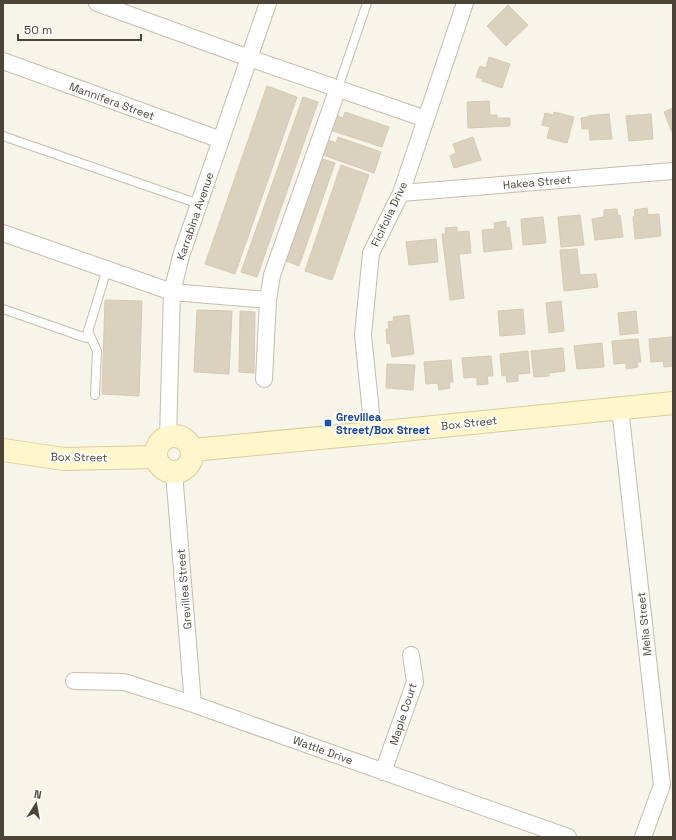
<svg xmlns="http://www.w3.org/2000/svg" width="676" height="840" font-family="'Space Grotesk',sans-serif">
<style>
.building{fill:#dad1be;stroke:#d6c9b0}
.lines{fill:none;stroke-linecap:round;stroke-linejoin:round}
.service-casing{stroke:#c4bdab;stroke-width:10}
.minor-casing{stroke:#c4bdab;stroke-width:18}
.secondary-casing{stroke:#dccd95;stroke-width:24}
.service{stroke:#fff;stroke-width:8}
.minor{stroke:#fff;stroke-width:16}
.secondary{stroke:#fff6cc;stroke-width:22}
.transit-dot{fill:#1a4fb4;stroke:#fff;stroke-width:1.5}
.labels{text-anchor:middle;stroke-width:3.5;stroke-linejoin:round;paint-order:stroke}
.street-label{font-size:11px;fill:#4c4537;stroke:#fff}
.transit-label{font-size:11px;font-weight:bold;fill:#164399;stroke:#fff;text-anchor:start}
</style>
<rect width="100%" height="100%" fill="#f7f4ea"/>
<path class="building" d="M 508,5 L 528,25 L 506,46 L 487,26 Z
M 489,57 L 510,64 L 502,88 L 482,81 L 482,79 L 476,77 L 480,66 L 486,68 Z
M 267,86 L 297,97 L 235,274 L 205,264 Z
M 303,97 L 318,102 L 257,277 L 241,272 Z
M 489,101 L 490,115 L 497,115 L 497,118 L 510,118 L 510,126 L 468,128 L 467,102 Z
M 673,108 L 673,131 L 672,132 L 664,112 Z
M 345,112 L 389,127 L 382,147 L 330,130 L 335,115 L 343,118 Z
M 554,112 L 574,117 L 567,143 L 547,138 L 550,127 L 542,125 L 545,113 L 553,115 Z
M 609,114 L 612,139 L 590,140 L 589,129 L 582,129 L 581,118 L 588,117 L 588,116 Z
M 651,114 L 653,139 L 629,141 L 626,116 Z
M 338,137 L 381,152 L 374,173 L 323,155 L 328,140 L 336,143 Z
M 473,137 L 481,160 L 454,168 L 450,156 L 456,153 L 453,144 Z
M 320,158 L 335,163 L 299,266 L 284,260 Z
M 341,165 L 369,175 L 332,280 L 305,271 Z
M 647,208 L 648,215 L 659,214 L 661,236 L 635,239 L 633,217 L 635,216 L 634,210 Z
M 617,209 L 618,216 L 620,215 L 623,237 L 595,240 L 592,219 L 604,217 L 604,210 Z
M 580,215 L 584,245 L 561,247 L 558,217 Z
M 543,217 L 546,243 L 523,245 L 521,219 Z
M 506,221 L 506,228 L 509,227 L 512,249 L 484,252 L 482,230 L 495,229 L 494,223 Z
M 457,227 L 457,232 L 469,231 L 471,253 L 459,254 L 464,298 L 450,300 L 442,234 L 446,234 L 445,228 Z
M 436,239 L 438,262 L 409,265 L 406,242 Z
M 577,249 L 580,275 L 596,274 L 598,287 L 564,291 L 560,250 Z
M 105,300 L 142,301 L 139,396 L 102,394 Z
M 561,301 L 564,331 L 549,333 L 546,303 Z
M 523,309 L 525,334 L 500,336 L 498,311 Z
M 197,310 L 232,311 L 229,374 L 194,372 Z
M 240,311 L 255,312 L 254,373 L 239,372 Z
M 636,311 L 638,333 L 620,335 L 618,313 Z
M 409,315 L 414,354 L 392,357 L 390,343 L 387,344 L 386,329 L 389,329 L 388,322 L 394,321 L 393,317 Z
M 673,337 L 673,366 L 664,367 L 663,361 L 651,362 L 649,339 Z
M 638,339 L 641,362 L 637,362 L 638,367 L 626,369 L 626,363 L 614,364 L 612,341 Z
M 602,343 L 604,367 L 577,369 L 574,346 Z
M 563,348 L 565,371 L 549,373 L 549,376 L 534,377 L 531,351 Z
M 528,351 L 530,373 L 518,374 L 518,381 L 507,382 L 506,375 L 502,376 L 500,354 Z
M 491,356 L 493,376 L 487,376 L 488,384 L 477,385 L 477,377 L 464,378 L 462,358 Z
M 451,360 L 453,382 L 449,382 L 450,388 L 439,390 L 438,383 L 426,384 L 424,362 Z
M 387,364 L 415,365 L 413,390 L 386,388 Z"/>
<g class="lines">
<defs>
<path id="service" d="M 338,88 L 367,3
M 3,136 L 199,204
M 3,309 L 86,338 L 107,269
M 88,331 L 97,351 L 95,395"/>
<path id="minor" d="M 97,3 L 249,58 L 426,119
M 3,61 L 221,140
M 401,193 L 673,171
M 3,233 L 172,292 L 268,300
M 264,379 L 268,300 L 272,275 L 338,88
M 620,408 L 662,785 L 643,837
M 373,433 L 363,335 L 371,253 L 401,193 L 465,3
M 168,437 L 172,292 L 181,256 L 268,3
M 174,473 L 193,704
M 74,681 L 124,682 L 193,704 L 568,837
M 383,772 L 415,682 L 411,655"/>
<path id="secondary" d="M156 454a18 18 0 1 1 36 0a18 18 0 1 1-36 0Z
M 3,450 L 64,459 L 156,457
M 192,450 L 373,433 L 673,403"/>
</defs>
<use href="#service" class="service-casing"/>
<use href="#minor" class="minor-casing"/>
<use href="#secondary" class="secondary-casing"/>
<use href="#service" class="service"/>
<use href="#minor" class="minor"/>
<use href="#secondary" class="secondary"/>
</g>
<rect class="transit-dot" x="324" y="419" width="8" height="8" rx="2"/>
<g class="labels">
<g class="street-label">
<text transform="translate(112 101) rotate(20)" y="4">Mannifera Street</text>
<text transform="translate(537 182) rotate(-5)" y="4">Hakea Street</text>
<text transform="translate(389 214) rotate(-65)" y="4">Ficifolia Drive</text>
<text transform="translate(195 216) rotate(-71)" y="4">Karrabina Avenue</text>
<text transform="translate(469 423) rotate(-6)" y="4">Box Street</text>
<text transform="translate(79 457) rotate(1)" y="4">Box Street</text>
<text transform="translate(184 589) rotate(-95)" y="4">Grevillea Street</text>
<text transform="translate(644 624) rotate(-96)" y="4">Melia Street</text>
<text transform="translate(403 714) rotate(-72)" y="4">Maple Court</text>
<text transform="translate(323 750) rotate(20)" y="4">Wattle Drive</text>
</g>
<g class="transit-label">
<text x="336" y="421">Grevillea<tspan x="336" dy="13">Street/Box Street</tspan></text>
</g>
</g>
<rect width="676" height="840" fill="none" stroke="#4c4537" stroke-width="8"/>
<g transform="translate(36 804) rotate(11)" stroke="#ffffff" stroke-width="3" paint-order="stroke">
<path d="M0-3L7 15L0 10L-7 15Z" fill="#4c4537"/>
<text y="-6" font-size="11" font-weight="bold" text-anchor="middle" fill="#4c4537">N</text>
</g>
<path d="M18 34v6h123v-6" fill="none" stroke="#4c4537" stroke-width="2"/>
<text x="24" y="34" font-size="12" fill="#4c4537" stroke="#ffffff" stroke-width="3" paint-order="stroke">50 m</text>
</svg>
